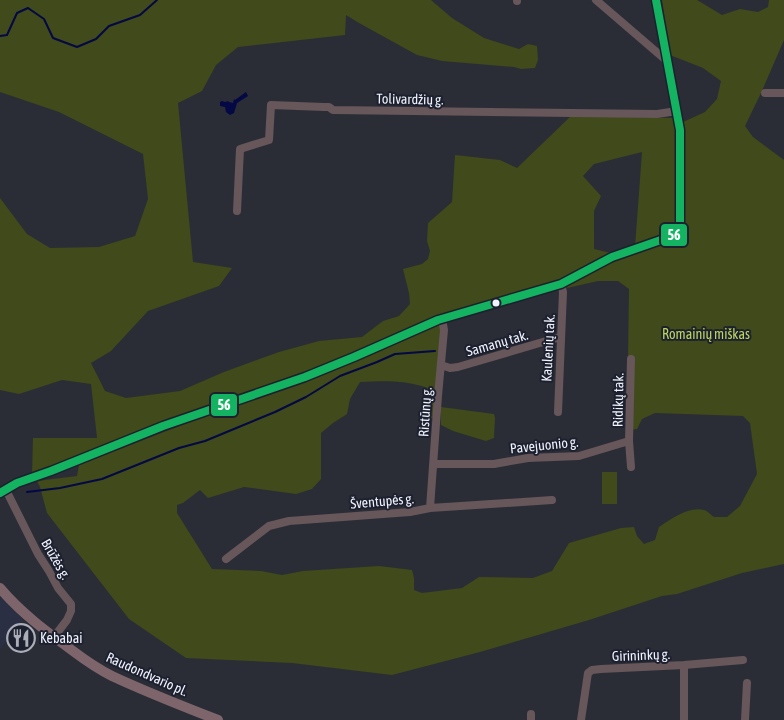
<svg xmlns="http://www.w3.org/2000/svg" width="784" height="720" font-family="'Asap Condensed',sans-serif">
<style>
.built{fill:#2b2f43}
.green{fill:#414a1a}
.water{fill:#040844}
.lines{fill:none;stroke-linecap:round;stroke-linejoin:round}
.stream{stroke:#040844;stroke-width:2}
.minor{stroke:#67565a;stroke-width:8}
.major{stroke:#7e656b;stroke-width:10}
.bus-1-casing{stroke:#1d202f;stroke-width:11}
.bus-1{stroke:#13b361;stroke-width:8}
.bus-dot{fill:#f0f3fe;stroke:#1d202f;stroke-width:2}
.labels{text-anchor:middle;stroke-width:4;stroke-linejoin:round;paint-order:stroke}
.street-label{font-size:14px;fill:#f0f3fe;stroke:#1d202f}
.park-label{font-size:14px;fill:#bdd55d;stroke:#1d202f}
.poi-label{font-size:14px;fill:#f0f3fe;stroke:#1d202f;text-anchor:start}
.line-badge{stroke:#1d202f;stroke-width:2}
.badge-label{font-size:14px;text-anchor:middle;font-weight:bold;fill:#fff}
</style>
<rect width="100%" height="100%" fill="#2a2d35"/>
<path class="built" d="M 2,597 L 23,620 L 12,632 L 0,650 L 0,598 Z"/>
<path class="green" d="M 0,0 L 431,0 L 452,18 L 484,38 L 519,49 L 528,44 L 537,46 L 538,60 L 535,68 L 521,69 L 514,67 L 442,61 L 417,55 L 359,23 L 346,15 L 345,35 L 238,47 L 216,65 L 202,91 L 178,103 L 193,262 L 232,268 L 219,286 L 148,311 L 111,351 L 91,363 L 105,391 L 126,398 L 180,391 L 224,372 L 279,352 L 319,341 L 362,337 L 383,321 L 399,316 L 410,304 L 409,293 L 403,269 L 422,264 L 428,259 L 430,251 L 427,241 L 428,223 L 452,202 L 455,155 L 500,160 L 517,168 L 571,116 L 673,118 L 676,124 L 677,228 L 675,233 L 635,247 L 642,152 L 594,164 L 583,176 L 601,196 L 594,211 L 594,249 L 615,254 L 568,277 L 554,282 L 505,296 L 420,323 L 321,366 L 205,406 L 156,425 L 102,448 L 32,474 L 33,438 L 97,438 L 91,384 L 62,380 L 19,394 L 0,390 L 0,198 L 27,234 L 50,248 L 99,247 L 135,236 L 148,199 L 143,154 L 59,112 L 0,92 Z
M 662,0 L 697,0 L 722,15 L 740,9 L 758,12 L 768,7 L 769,0 L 784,0 L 784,40 L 761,93 L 745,126 L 753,137 L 784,160 L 784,564 L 742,573 L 677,594 L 662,596 L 589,620 L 480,652 L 392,675 L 292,663 L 186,658 L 129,619 L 47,513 L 40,487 L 37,481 L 77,476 L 79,465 L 205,416 L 327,371 L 440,322 L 440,346 L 434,414 L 432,419 L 429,415 L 427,388 C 406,380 382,381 360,382 L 350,399 L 347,414 L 333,423 L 321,433 L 321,479 L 312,489 L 296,494 L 244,487 L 208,498 L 200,490 L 183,503 L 177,505 L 177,513 L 212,569 L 261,571 L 282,575 L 303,571 L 379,566 L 412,570 L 414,578 L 414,590 L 422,593 L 462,588 L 479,577 L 533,578 L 552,571 L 569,543 L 621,528 L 634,527 L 637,536 L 644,544 L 655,540 L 659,527 C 671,519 689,506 704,510 C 708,511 711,515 714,517 L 727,517 L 740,506 L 757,474 L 750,423 L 743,416 L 655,413 L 642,419 L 637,429 L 630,430 L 628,359 L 629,289 L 618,281 L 598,281 L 567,288 L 566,285 L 615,260 L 675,239 L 681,234 L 684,226 L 683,122 L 705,112 L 717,99 L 721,81 L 703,68 L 670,55 Z
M 441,407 L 494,414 L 495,418 L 494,438 L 486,441 L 453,431 L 441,425 Z
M 602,472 L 617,472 L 617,504 L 602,504 Z"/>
<path class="water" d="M 246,92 L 248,96 L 237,103 L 234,113 L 230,115 L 226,112 L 225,107 L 220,106 L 220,102 L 222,101 L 225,102 L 228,101 L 229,102 L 233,103 L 234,99 L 235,100 Z"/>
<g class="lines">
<path class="stream" d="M 0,36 L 7,35 L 17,13 L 28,8 L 44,19 L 53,38 L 77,47 L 96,39 L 109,26 L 140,15 L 157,0
M 27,492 L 60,488 L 102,479 L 179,448 L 205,441 L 275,412 L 306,397 L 340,376 L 377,362 L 395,354 L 435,351"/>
<path class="minor" d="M 596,0 L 667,61
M 517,1 L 517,0
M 765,93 L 784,93
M 237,211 L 240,149 L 269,140 L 271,105 L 324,107 L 329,107 L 333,110 L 657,114 L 677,111
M 441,365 L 450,368 L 458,367 L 560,337
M 558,412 L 563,292 L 561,284
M 629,441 L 631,359
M 434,464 L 494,464 L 528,458 L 579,456 L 629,441 L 631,467
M 6,490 L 38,554 L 49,571 L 58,588 L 71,604 L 71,611 L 67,620 L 54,637
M 0,493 L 17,483 L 51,471 L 163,426 L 305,377 L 354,357 L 438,320 L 561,284 L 612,257 L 678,234 L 680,231 L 680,130 L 656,0
M 430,508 L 438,396 L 444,330 L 442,319
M 226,559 L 269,526 L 289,521 L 410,512 L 430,508 L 552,500
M 531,720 L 531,714
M 581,720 L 588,673 L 592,670 L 601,669 L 684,665 L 743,660
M 684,720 L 684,665
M 745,720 L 747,683"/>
<path class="major" d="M 0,588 C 21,613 47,632 73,651 C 85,660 98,669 112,676 C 146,692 182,706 218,720"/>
<defs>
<path id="bus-1" d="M 0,493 L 17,483 L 51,471 L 163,426 L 305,377 L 354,357 L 438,320 L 561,284 L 612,257 L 678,234 L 680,231 L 680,130 L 656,0"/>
</defs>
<use href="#bus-1" class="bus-1-casing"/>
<use href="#bus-1" class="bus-1"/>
</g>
<defs>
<symbol id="restaurant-ring" viewBox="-11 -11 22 22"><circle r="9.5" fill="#1d202f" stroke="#abaeb8" stroke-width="1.5"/><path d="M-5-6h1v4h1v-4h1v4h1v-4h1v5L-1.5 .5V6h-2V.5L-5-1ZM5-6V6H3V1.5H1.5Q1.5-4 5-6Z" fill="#abaeb8"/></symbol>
</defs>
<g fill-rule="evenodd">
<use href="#restaurant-ring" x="5" y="622" width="32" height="32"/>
</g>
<circle class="bus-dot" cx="496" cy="303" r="4.5"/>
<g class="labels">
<g class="street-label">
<text transform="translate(410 99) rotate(1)" y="5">Tolivardžių g.</text>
<text transform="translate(497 343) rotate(-16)" y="5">Samanų tak.</text>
<text transform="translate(548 348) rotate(-87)" y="5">Kaulenių tak.</text>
<text transform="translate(618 400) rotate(-89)" y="5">Ridikų tak.</text>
<text transform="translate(425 412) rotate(-86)" y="5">Ristūnų g.</text>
<text transform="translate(544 445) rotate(-6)" y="5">Pavejuonio g.</text>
<text transform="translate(382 501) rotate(-5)" y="5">Šventupės g.</text>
<text transform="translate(56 559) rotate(60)" y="5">Brūžės g.</text>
<text transform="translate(641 655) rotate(-2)" y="5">Girininkų g.</text>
<text transform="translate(147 674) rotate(24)" y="5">Raudondvario pl.</text>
</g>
<g class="park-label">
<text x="706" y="339">Romainių miškas</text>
</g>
<g class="poi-label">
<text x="40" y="643">Kebabai</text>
</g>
</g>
<g class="line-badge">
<rect x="660" y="223" width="28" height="24" rx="5" fill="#13b361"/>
<rect x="210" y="393" width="28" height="24" rx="5" fill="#13b361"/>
</g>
<g class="badge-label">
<text x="674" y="240">56</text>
<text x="224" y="410">56</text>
</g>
</svg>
